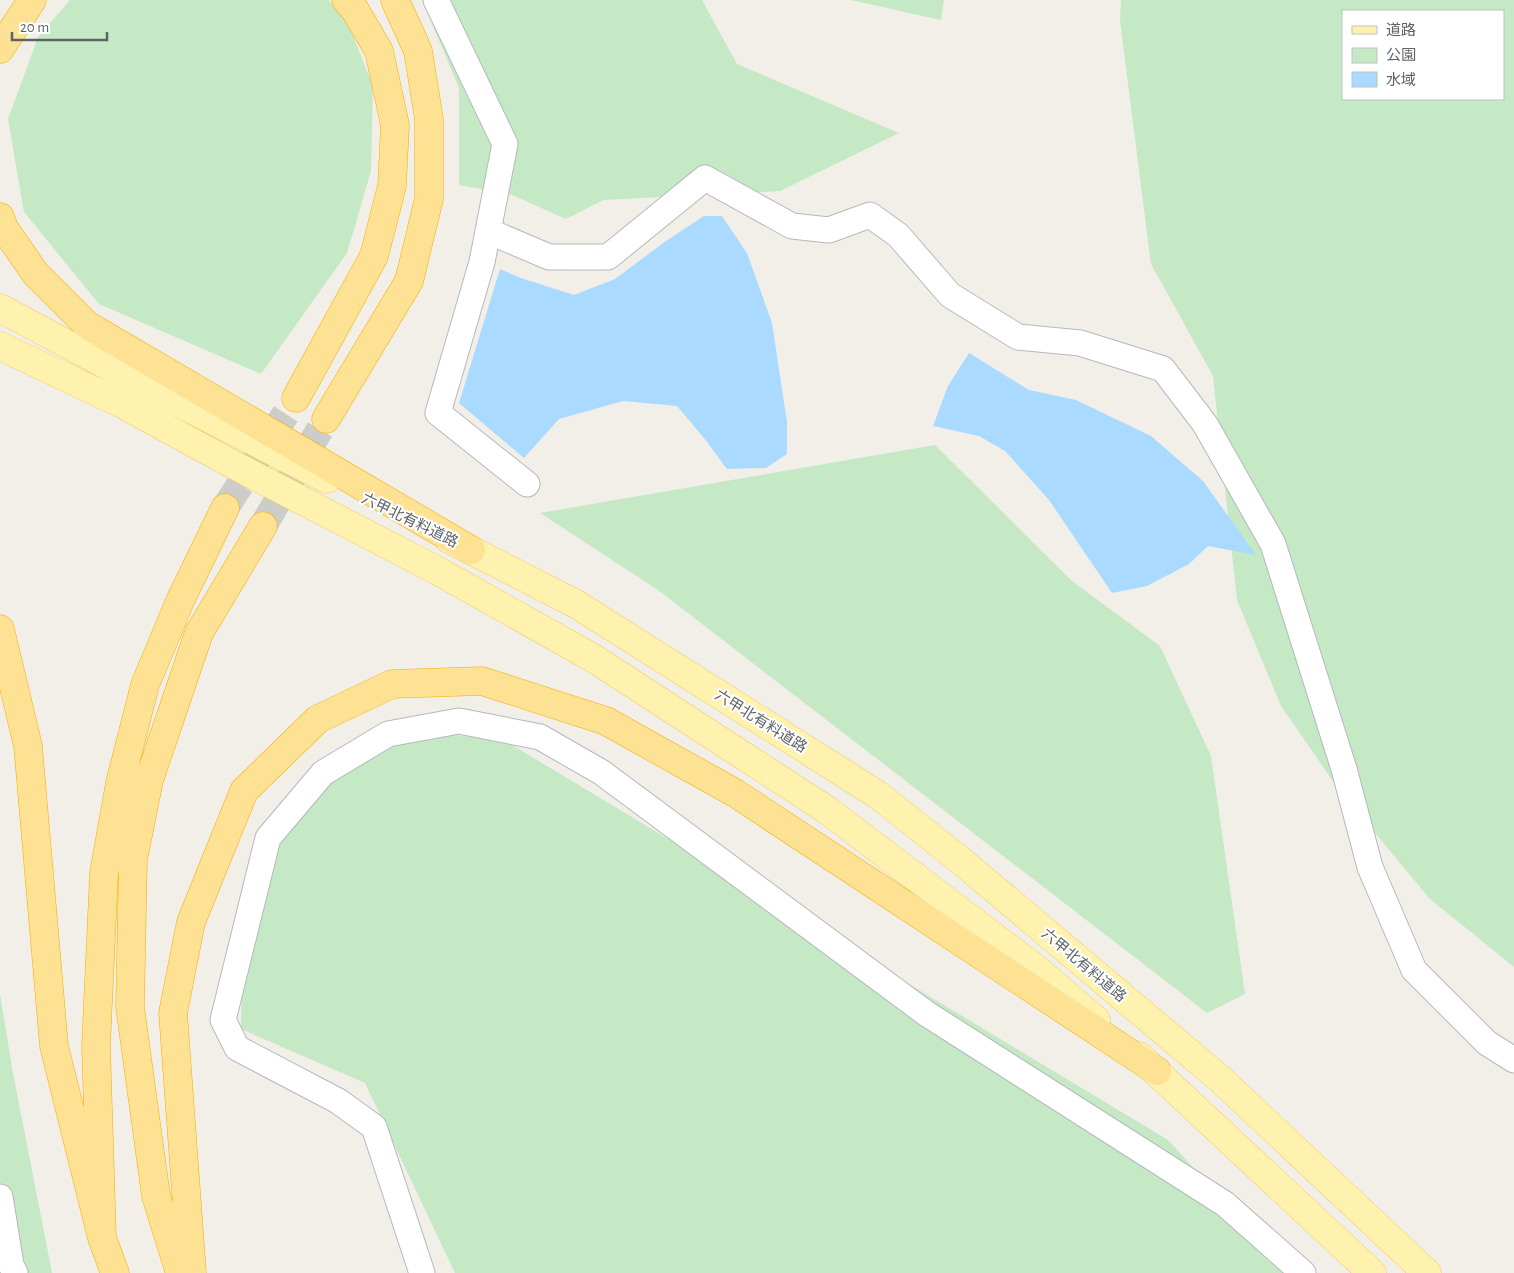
<svg xmlns="http://www.w3.org/2000/svg" width="1514" height="1273" font-family="'Alegreya Sans','Noto Sans JP',sans-serif">
<style>
.green{fill:#c5e8c5;fill-rule:evenodd}
.water{fill:#aadaff}
.lines{fill:none;stroke-linecap:round;stroke-linejoin:round}
.highway-tunnel{stroke:#ccccc8;stroke-width:28;stroke-dasharray:28 14;stroke-linecap:butt}
.street-casing{stroke:#b5b8bc;stroke-width:27}
.primary-casing{stroke:#f2c960;stroke-width:29}
.highway-casing{stroke:#f9ab00;stroke-width:29}
.street{stroke:#fff;stroke-width:25}
.primary{stroke:#fff2af;stroke-width:28}
.highway{stroke:#fde293;stroke-width:28}
.labels{text-anchor:middle;stroke-width:4;stroke-linejoin:round;paint-order:stroke}
.street-label{font-size:15px;fill:#5f6368;stroke:#fff}
</style>
<rect width="100%" height="100%" fill="#f1efe8"/>
<path class="green" d="M 70,0 L 328,0 L 345,16 L 373,86 L 371,171 L 347,253 L 261,374 L 99,304 L 24,212 L 8,119 L 38,37 Z
M 422,0 L 702,0 L 737,64 L 899,133 L 780,191 L 603,200 L 566,219 L 510,194 L 459,185 L 459,88 Z
M 851,0 L 944,0 L 941,20 Z
M 1121,0 L 1514,0 L 1514,967 L 1430,899 L 1337,787 L 1281,706 L 1237,600 L 1213,376 L 1151,264 L 1120,21 ZM 1343,11 L 1503,11 L 1503,99 L 1343,99 Z
M 935,445 L 1072,581 L 1160,646 L 1211,756 L 1245,994 L 1207,1013 L 658,590 L 540,513 Z
M 402,730 L 504,740 L 1168,1140 L 1289,1273 L 455,1273 L 365,1083 L 241,1029 L 244,890 L 291,809 Z
M 0,994 L 12,1068 L 52,1273 L 0,1273 Z"/>
<path class="water" d="M 704,216 L 722,216 L 747,253 L 772,323 L 787,422 L 787,454 L 766,468 L 727,469 L 704,438 L 677,406 L 623,401 L 559,419 L 524,458 L 459,403 L 500,269 L 521,278 L 574,295 L 615,279 L 666,241 Z
M 969,353 L 1029,390 L 1076,400 L 1151,436 L 1203,481 L 1256,555 L 1208,546 L 1189,564 L 1147,586 L 1112,593 L 1049,500 L 1005,451 L 979,436 L 933,426 L 948,386 Z"/>
<g class="lines">
<path class="highway-tunnel" d="M 225,508 L 296,398
M 263,526 L 326,419"/>
<defs>
<path id="street" d="M 436,0 L 505,144 L 482,262 L 438,413 L 527,484
M 488,231 L 549,257 L 608,257 L 705,178 L 792,226 L 829,230 L 870,215 L 898,235 L 950,295 L 1018,337 L 1080,343 L 1163,369 L 1205,424 L 1273,544 L 1344,769 L 1370,867 L 1414,970 L 1487,1043 L 1514,1060
M 0,1197 L 11,1265 L 15,1273
M 422,1273 L 374,1127 L 338,1101 L 237,1048 L 223,1020 L 268,838 L 323,773 L 388,734 L 459,721 L 540,737 L 601,772 L 927,1014 L 1225,1204 L 1303,1273"/>
<path id="primary" d="M 0,308 L 138,382 L 327,479
M 0,346 L 124,405 L 232,464 L 438,571 L 593,658 L 827,810 L 1034,967 L 1096,1020
M 449,539 L 576,604 L 878,795 L 960,860 L 1219,1078 L 1427,1273
M 1139,1056 L 1372,1273"/>
<path id="highway" d="M 0,49 L 32,0
M 0,217 L 4,228 L 35,273 L 87,325 L 471,550
M 296,398 L 374,256 L 392,186 L 395,125 L 379,51 L 355,10 L 346,0
M 326,419 L 409,281 L 429,199 L 429,119 L 418,51 L 395,0
M 0,629 L 28,746 L 54,1046 L 102,1238 L 115,1273
M 102,1238 L 96,1046 L 104,873 L 120,783 L 145,685 L 180,601 L 225,508
M 180,1273 L 156,1196 L 130,1007 L 133,860 L 149,780 L 199,633 L 263,526
M 192,1273 L 173,1013 L 191,922 L 244,791 L 318,719 L 392,684 L 482,681 L 606,721 L 735,793 L 1157,1071"/>
</defs>
<use href="#street" class="street-casing"/>
<use href="#primary" class="primary-casing"/>
<use href="#highway" class="highway-casing"/>
<use href="#street" class="street"/>
<use href="#primary" class="primary"/>
<use href="#highway" class="highway"/>
</g>
<g class="labels">
<g class="street-label">
<text transform="translate(410 520) rotate(26)" y="5">六甲北有料道路</text>
<text transform="translate(761 721) rotate(32)" y="5">六甲北有料道路</text>
<text transform="translate(1084 965) rotate(40)" y="5">六甲北有料道路</text>
</g>
</g>
<rect x="1342" y="10" width="162" height="90" fill="#ffffff" stroke="#bfc1c3"/>
<rect x="1352" y="26" width="25" height="8" fill="#fff2af" stroke="#bfc1c3"/>
<text x="1386" y="35" font-size="15" fill="#5f6368">道路</text>
<rect x="1352" y="48" width="25" height="15" fill="#c5e8c5" stroke="#bfc1c3"/>
<text x="1386" y="60" font-size="15" fill="#5f6368">公園</text>
<rect x="1352" y="72" width="25" height="15" fill="#aadaff" stroke="#bfc1c3"/>
<text x="1386" y="85" font-size="15" fill="#5f6368">水域</text>
<path d="M12 32v8h95v-8" fill="none" stroke="#5f6368" stroke-width="2.5"/>
<text x="20" y="32" font-size="15" fill="#5f6368" stroke="#ffffff" stroke-width="4" paint-order="stroke">20 m</text>
</svg>
